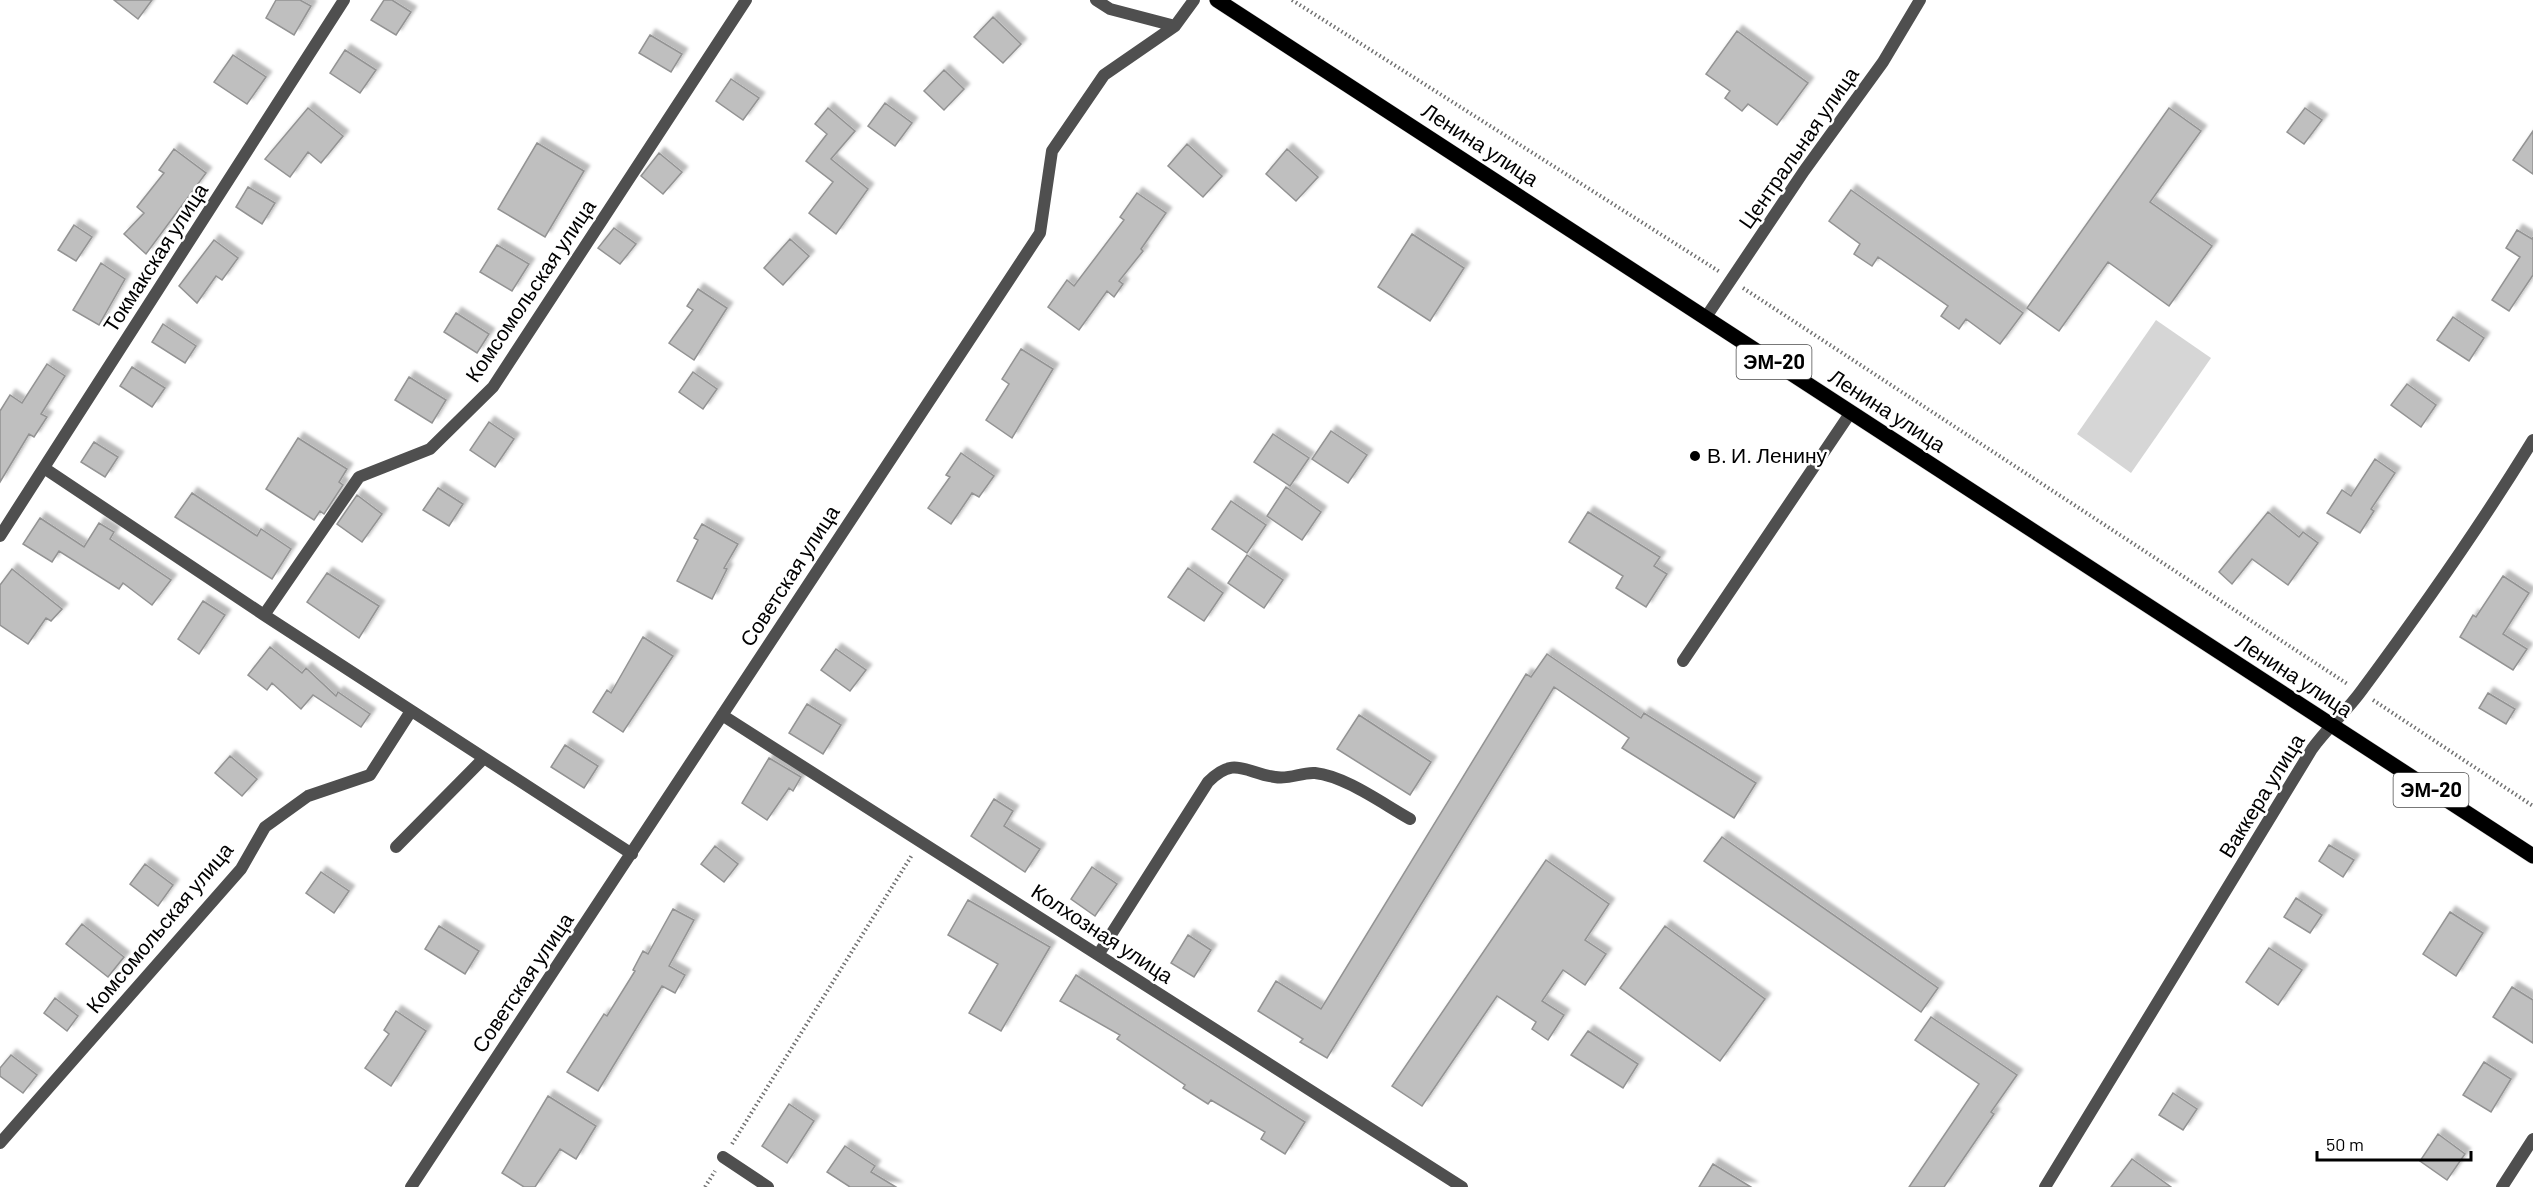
<svg xmlns="http://www.w3.org/2000/svg" width="2533" height="1187" font-family="Barlow,sans-serif">
<style>
.green{fill:#d6d6d6}
.building{fill:#bfbfbf;stroke:#939393;stroke-width:1.5;filter:url(#shadow)}
.lines{fill:none;stroke-linecap:round;stroke-linejoin:round}
.primary-casing{stroke:#dbdbdb;stroke-width:16}
.path{stroke:#717171;stroke-width:4;stroke-dasharray:1.5 3;stroke-linecap:butt}
.minor{stroke:#4f4f4f;stroke-width:12}
.primary{stroke:#000;stroke-width:15}
.poi-dot{fill:#000;stroke:#fff;stroke-width:2}
.labels{text-anchor:middle;stroke-width:5;stroke-linejoin:round;paint-order:stroke}
.shield{fill:#fff;stroke:#4c4c4c;stroke-width:1.5}
.shield-label{font-size:20px;font-weight:bold;fill:#000}
.street-label{font-size:21px;fill:#000;stroke:#fff}
.poi-label{font-size:21px;fill:#000;stroke:#fff;text-anchor:start}
</style>
<defs>
<filter id="shadow"><feDropShadow dx="5.5" dy="-5.5" stdDeviation="1.5" flood-color="#0004"/></filter>
</defs>
<rect width="100%" height="100%" fill="#fff"/>
<path class="green" d="M 2156,320 L 2211,358 L 2131,473 L 2077,434 Z"/>
<path class="building" d="M 114,0 L 152,0 L 138,19 Z
M 276,0 L 300,0 L 311,6 L 294,35 L 266,18 Z
M 384,0 L 392,0 L 411,12 L 396,35 L 371,20 Z
M 993,17 L 1021,44 L 1003,63 L 974,37 Z
M 1737,31 L 1808,83 L 1777,125 L 1748,104 L 1742,111 L 1725,98 L 1730,91 L 1706,74 Z
M 650,35 L 682,54 L 671,72 L 639,53 Z
M 345,50 L 376,70 L 360,93 L 330,73 Z
M 233,55 L 266,77 L 247,104 L 214,82 Z
M 944,70 L 964,89 L 944,110 L 924,91 Z
M 731,79 L 759,98 L 743,120 L 716,101 Z
M 885,103 L 912,123 L 895,146 L 868,126 Z
M 308,108 L 343,136 L 321,163 L 308,152 L 290,177 L 265,159 Z
M 828,108 L 855,131 L 831,159 L 868,189 L 836,234 L 809,213 L 833,182 L 806,161 L 827,134 L 815,124 Z
M 2169,108 L 2201,131 L 2150,202 L 2212,246 L 2169,306 L 2108,262 L 2059,331 L 2027,308 Z
M 2305,108 L 2322,120 L 2304,144 L 2287,132 Z
M 2533,131 L 2533,174 L 2513,160 Z
M 537,143 L 584,171 L 545,237 L 498,209 Z
M 1187,144 L 1222,176 L 1203,197 L 1168,166 Z
M 174,149 L 206,173 L 146,254 L 124,234 L 144,213 L 137,207 L 164,173 L 159,170 Z
M 1287,149 L 1318,177 L 1296,201 L 1266,174 Z
M 659,153 L 682,172 L 663,194 L 641,176 Z
M 248,187 L 275,203 L 262,224 L 236,207 Z
M 1851,190 L 2023,313 L 2000,344 L 1966,319 L 1959,329 L 1941,316 L 1948,306 L 1878,257 L 1872,266 L 1854,254 L 1860,244 L 1829,221 Z
M 1137,193 L 1166,213 L 1141,249 L 1143,251 L 1119,281 L 1123,284 L 1114,297 L 1107,291 L 1079,330 L 1048,307 L 1067,280 L 1074,286 L 1124,220 L 1120,217 Z
M 74,225 L 92,237 L 76,261 L 58,250 Z
M 614,228 L 636,244 L 620,264 L 598,248 Z
M 2517,230 L 2532,239 L 2533,237 L 2533,275 L 2509,311 L 2492,300 L 2520,257 L 2506,248 Z
M 1412,234 L 1464,268 L 1430,321 L 1378,287 Z
M 790,239 L 809,256 L 783,285 L 764,268 Z
M 214,240 L 238,258 L 222,280 L 216,276 L 197,303 L 179,286 Z
M 497,245 L 529,264 L 512,291 L 480,272 Z
M 101,263 L 125,279 L 99,325 L 73,310 Z
M 698,289 L 727,308 L 694,360 L 669,343 L 693,310 L 687,306 Z
M 456,313 L 489,334 L 477,353 L 444,332 Z
M 2453,317 L 2484,338 L 2469,361 L 2437,340 Z
M 163,324 L 196,346 L 185,363 L 152,342 Z
M 1021,349 L 1053,369 L 1012,438 L 986,420 L 1009,384 L 1002,379 Z
M 47,364 L 65,376 L 41,414 L 47,417 L 34,437 L 29,434 L 0,482 L 0,411 L 10,395 L 22,403 Z
M 132,367 L 165,388 L 152,407 L 120,386 Z
M 693,372 L 717,389 L 703,409 L 679,392 Z
M 409,377 L 446,400 L 432,423 L 395,400 Z
M 2407,384 L 2436,405 L 2421,427 L 2391,405 Z
M 489,422 L 514,439 L 495,467 L 470,450 Z
M 1331,431 L 1367,455 L 1348,483 L 1312,459 Z
M 1273,434 L 1309,458 L 1290,486 L 1254,462 Z
M 298,438 L 347,469 L 339,482 L 343,485 L 324,514 L 320,511 L 314,520 L 266,489 Z
M 94,442 L 118,457 L 105,477 L 81,462 Z
M 961,453 L 994,476 L 979,497 L 972,493 L 951,524 L 928,508 L 950,477 L 946,475 Z
M 2375,459 L 2395,473 L 2371,509 L 2374,511 L 2360,533 L 2327,513 L 2342,490 L 2351,496 Z
M 1286,487 L 1321,512 L 1302,540 L 1267,516 Z
M 438,488 L 463,504 L 449,526 L 423,510 Z
M 192,493 L 257,536 L 261,529 L 291,549 L 272,579 L 175,517 Z
M 357,495 L 382,514 L 362,542 L 337,524 Z
M 1231,501 L 1266,525 L 1247,553 L 1212,529 Z
M 1588,512 L 1660,557 L 1654,566 L 1667,574 L 1646,607 L 1616,588 L 1623,576 L 1569,542 Z
M 2268,512 L 2299,537 L 2303,532 L 2318,543 L 2288,585 L 2252,559 L 2232,584 L 2219,572 Z
M 40,518 L 84,547 L 99,523 L 114,532 L 110,539 L 171,580 L 152,605 L 123,583 L 119,589 L 59,551 L 52,562 L 23,544 Z
M 702,524 L 738,544 L 724,568 L 727,569 L 712,599 L 677,581 L 698,540 L 694,538 Z
M 1247,555 L 1283,580 L 1264,608 L 1228,583 Z
M 1188,568 L 1223,593 L 1204,621 L 1168,597 Z
M 12,569 L 62,609 L 51,621 L 46,618 L 28,644 L 0,625 L 0,585 Z
M 327,573 L 379,606 L 359,638 L 307,602 Z
M 2503,576 L 2529,593 L 2503,634 L 2527,649 L 2513,670 L 2460,637 L 2473,615 L 2476,617 Z
M 203,601 L 225,615 L 199,654 L 178,639 Z
M 643,637 L 673,656 L 623,732 L 593,712 L 607,690 L 611,693 Z
M 270,647 L 302,673 L 306,668 L 336,696 L 338,692 L 370,714 L 361,727 L 313,695 L 301,709 L 272,683 L 267,690 L 248,675 Z
M 836,649 L 866,670 L 850,691 L 821,670 Z
M 1547,654 L 1641,718 L 1644,713 L 1756,783 L 1734,818 L 1622,748 L 1629,738 L 1554,687 L 1327,1058 L 1300,1042 L 1303,1039 L 1258,1011 L 1276,981 L 1321,1009 L 1526,674 L 1531,677 Z
M 2488,693 L 2515,709 L 2506,724 L 2479,708 Z
M 807,704 L 841,725 L 823,754 L 789,733 Z
M 1359,715 L 1431,762 L 1410,795 L 1337,749 Z
M 565,745 L 598,766 L 584,788 L 551,767 Z
M 230,756 L 257,779 L 242,796 L 215,773 Z
M 769,758 L 801,777 L 793,791 L 789,788 L 767,820 L 742,803 Z
M 994,799 L 1013,811 L 1004,826 L 1040,849 L 1025,872 L 971,836 Z
M 1722,837 L 1938,988 L 1921,1012 L 1704,861 Z
M 2329,845 L 2354,860 L 2343,877 L 2319,861 Z
M 715,846 L 738,864 L 724,882 L 701,864 Z
M 1546,860 L 1609,904 L 1585,940 L 1606,954 L 1585,985 L 1563,970 L 1542,1001 L 1564,1015 L 1548,1040 L 1532,1029 L 1536,1022 L 1497,996 L 1422,1106 L 1392,1086 Z
M 145,864 L 173,885 L 158,906 L 130,884 Z
M 1092,867 L 1117,884 L 1095,916 L 1071,899 Z
M 321,872 L 349,891 L 334,913 L 306,893 Z
M 2296,898 L 2322,915 L 2310,933 L 2284,917 Z
M 968,900 L 1050,947 L 1001,1031 L 969,1013 L 998,964 L 948,935 Z
M 673,909 L 694,920 L 669,966 L 685,975 L 675,993 L 662,986 L 598,1091 L 567,1072 L 604,1014 L 607,1016 L 635,971 L 633,970 L 643,951 L 648,954 Z
M 2450,912 L 2483,933 L 2456,976 L 2423,954 Z
M 82,924 L 124,957 L 108,977 L 66,944 Z
M 439,926 L 479,951 L 465,974 L 425,949 Z
M 1665,926 L 1765,999 L 1720,1061 L 1620,988 Z
M 1188,935 L 1211,950 L 1194,977 L 1171,963 Z
M 2269,948 L 2302,970 L 2278,1005 L 2246,982 Z
M 1076,975 L 1305,1122 L 1285,1154 L 1261,1139 L 1265,1132 L 1211,1100 L 1208,1104 L 1183,1088 L 1185,1085 L 1117,1039 L 1120,1035 L 1060,1001 Z
M 2512,987 L 2533,1000 L 2533,1043 L 2493,1017 Z
M 55,998 L 78,1016 L 67,1031 L 44,1013 Z
M 396,1011 L 426,1031 L 391,1086 L 365,1068 L 389,1034 L 384,1030 Z
M 1931,1017 L 2017,1075 L 1991,1112 L 1994,1114 L 1944,1187 L 1909,1187 L 1979,1084 L 1915,1040 Z
M 1588,1031 L 1638,1064 L 1623,1088 L 1571,1055 Z
M 11,1055 L 37,1075 L 23,1093 L 0,1076 L 0,1068 Z
M 2484,1062 L 2511,1079 L 2491,1112 L 2463,1095 Z
M 2173,1093 L 2197,1109 L 2183,1130 L 2159,1115 Z
M 548,1096 L 596,1126 L 576,1159 L 560,1149 L 535,1187 L 524,1187 L 502,1173 Z
M 789,1104 L 814,1121 L 787,1163 L 762,1146 Z
M 2438,1134 L 2465,1154 L 2447,1180 L 2420,1161 Z
M 845,1146 L 875,1166 L 871,1172 L 896,1187 L 850,1187 L 827,1172 Z
M 2132,1159 L 2171,1187 L 2111,1187 Z
M 1713,1164 L 1751,1187 L 1699,1187 Z"/>
<g class="lines">
<defs>
<path id="primary" d="M 1217,0 L 2533,856"/>
</defs>
<use href="#primary" class="primary-casing"/>
<path class="path" d="M 1292,0 L 1720,272
M 1743,288 L 2349,685
M 2373,700 L 2533,806
M 732,1144 L 912,855
M 705,1187 L 715,1171"/>
<path class="minor" d="M 1096,0 L 1110,9 L 1175,26
M 1706,317 L 1804,171 L 1883,62 L 1920,0
M 44,468 L 264,615 L 632,854
M 0,536 L 344,0
M 264,615 L 359,477 L 430,449 L 493,387 L 746,0
M 1683,661 L 1851,412
M 722,715 L 1462,1187
M 396,847 L 484,758
M 1098,955 L 1208,782 C 1235,755 1245,773 1275,777 C 1290,780 1301,772 1315,773 C 1345,776 1383,804 1410,819
M 0,1143 L 241,869 L 265,827 L 308,796 L 370,775 L 411,711
M 723,1157 L 768,1187
M 411,1187 L 1040,233 L 1052,151 L 1104,75 L 1175,26 L 1194,0
M 2045,1187 L 2312,749 C 2327,728 2347,711 2362,690 C 2422,609 2481,525 2533,440
M 2502,1187 L 2533,1139"/>
<use href="#primary" class="primary"/>
</g>
<circle class="poi-dot" cx="1695" cy="456" r="6"/>
<g class="labels">
<g class="shield">
<rect x="1736.5" y="345" width="75" height="34" rx="4.5"/>
<rect x="2393.5" y="773" width="75" height="34" rx="4.5"/>
</g>
<g class="shield-label">
<text x="1774" y="369">ЭМ-20</text>
<text x="2431" y="797">ЭМ-20</text>
</g>
<g class="street-label">
<text transform="translate(1480 145) rotate(33)" y="7">Ленина улица</text>
<text transform="translate(1799 148) rotate(-55)" y="7">Центральная улица</text>
<text transform="translate(156 258) rotate(-57)" y="7">Токмакская улица</text>
<text transform="translate(531 291) rotate(-56)" y="7">Комсомольская улица</text>
<text transform="translate(1887 411) rotate(33)" y="7">Ленина улица</text>
<text transform="translate(790 576) rotate(-57)" y="7">Советская улица</text>
<text transform="translate(2294 676) rotate(33)" y="7">Ленина улица</text>
<text transform="translate(2262 796) rotate(-58)" y="7">Ваккера улица</text>
<text transform="translate(160 928) rotate(-50)" y="7">Комсомольская улица</text>
<text transform="translate(1102 934) rotate(33)" y="7">Колхозная улица</text>
<text transform="translate(523 983) rotate(-56)" y="7">Советская улица</text>
</g>
<g class="poi-label">
<text x="1707" y="463">В. И. Ленину</text>
</g>
</g>
<path d="M2317 1151v9h154v-9" fill="none" stroke="#000000" stroke-width="3"/>
<text x="2326" y="1151" font-size="18" fill="#000000" stroke="#ffffff" stroke-width="4.5" paint-order="stroke">50 m</text>
</svg>
